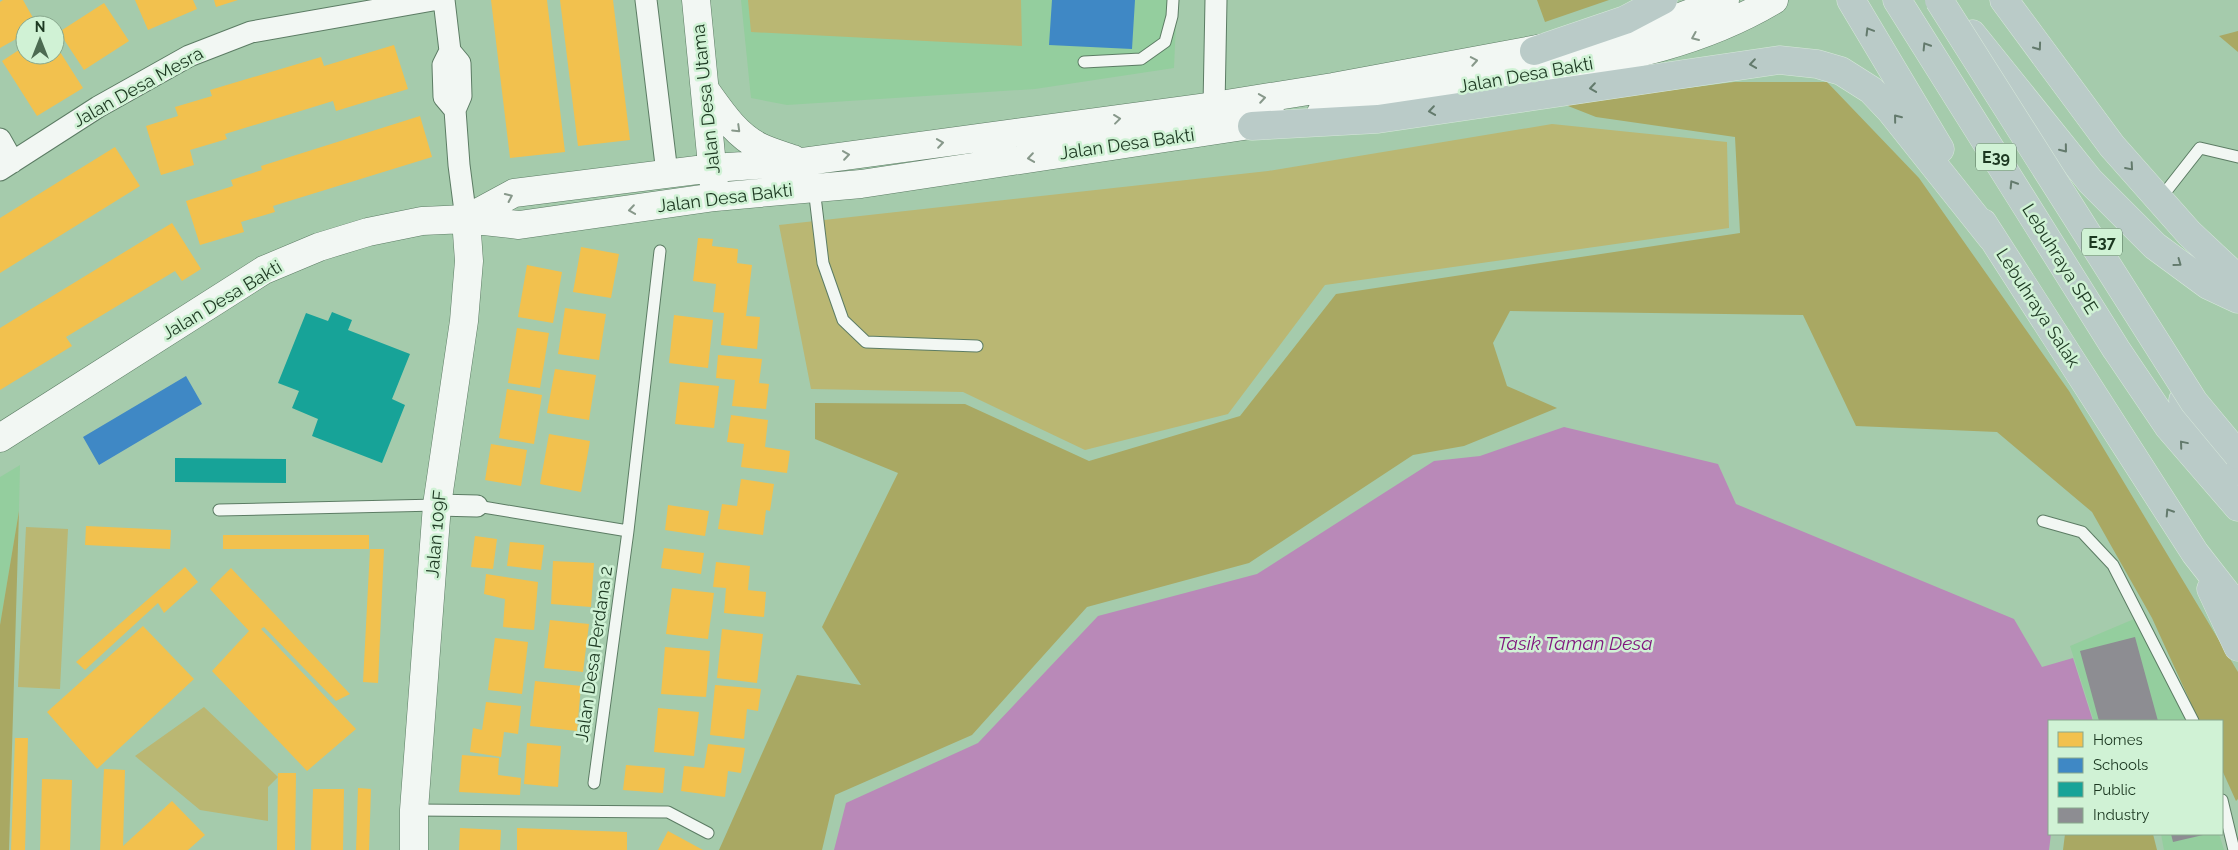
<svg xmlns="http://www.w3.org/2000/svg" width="2238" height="850" font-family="Raleway,sans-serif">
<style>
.built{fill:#94ce9e}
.green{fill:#bab773}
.forest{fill:#a9a863}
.water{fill:#b989b8}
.homes{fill:#f2c14e}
.schools{fill:#3f88c5}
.public{fill:#17a398}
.industry{fill:#8d8d92}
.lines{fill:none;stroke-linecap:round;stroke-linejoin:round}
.lane-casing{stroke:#5c7c64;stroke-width:13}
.street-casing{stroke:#5c7c64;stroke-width:23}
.secondary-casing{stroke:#5c7c64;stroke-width:29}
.highway-casing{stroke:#d6e8da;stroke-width:29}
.lane{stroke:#f2f7f3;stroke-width:11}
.street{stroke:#f2f7f3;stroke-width:21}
.secondary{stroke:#f2f7f3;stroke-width:28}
.highway{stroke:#bacbc8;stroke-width:28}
.highway-bridge-casing{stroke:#d6e8da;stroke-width:29;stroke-linecap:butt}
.highway-bridge{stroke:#bacbc8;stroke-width:28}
.oneway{stroke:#637a6c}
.oneway2{stroke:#87988a}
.labels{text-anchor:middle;stroke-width:5;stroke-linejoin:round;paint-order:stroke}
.shield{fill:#d0f2d5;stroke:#527057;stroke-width:1}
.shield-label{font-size:16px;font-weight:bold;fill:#1c3821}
.street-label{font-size:18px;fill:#1c3821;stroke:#d0f2d5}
.water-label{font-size:19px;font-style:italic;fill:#81187f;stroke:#d0f2d5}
</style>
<rect width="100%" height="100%" fill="#a5cbac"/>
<path class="built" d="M 741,0 L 1177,0 L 1174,68 L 1035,89 L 787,105 L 751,98 Z
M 20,465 L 19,511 L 0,625 L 0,477 Z
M 2146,614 L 2196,721 L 2094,721 L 2070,646 Z
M 2161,834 L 2219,834 L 2224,850 L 2164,850 Z"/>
<path class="green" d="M 748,0 L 1021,0 L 1022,46 L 751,32 Z
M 1552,124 L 1727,142 L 1729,228 L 1325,285 L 1228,414 L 1085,450 L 963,392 L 811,389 L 779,225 L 1268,171 Z
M 26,527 L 68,529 L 60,689 L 18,687 Z
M 204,707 L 278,777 L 268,787 L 268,821 L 200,810 L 135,756 Z"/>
<path class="forest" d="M 1537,0 L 1609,0 L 1545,22 Z
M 2238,31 L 2238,52 L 2219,36 Z
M 1734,82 L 1827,82 L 1919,178 L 2069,391 L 2238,672 L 2238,799 L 2236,801 L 2222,770 L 2222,721 L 2199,721 L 2152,618 L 2092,512 L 1997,432 L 1856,426 L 1803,315 L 1510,311 L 1493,343 L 1507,386 L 1557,408 L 1464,446 L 1413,455 L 1249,563 L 1087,607 L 972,735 L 835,795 L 822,850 L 719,850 L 797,675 L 861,685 L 822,627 L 898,473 L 815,439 L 815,403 L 965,404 L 1089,461 L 1240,416 L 1336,294 L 1740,233 L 1735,137 L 1596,117 L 1563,104 Z
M 19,511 L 9,850 L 0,850 L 0,625 Z
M 2065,834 L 2153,834 L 2157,850 L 2063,850 Z"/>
<path class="water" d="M 1564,427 L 1718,464 L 1736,504 L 2014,619 L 2042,667 L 2073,658 L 2093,721 L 2049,721 L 2049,834 L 2051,834 L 2049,850 L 834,850 L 846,803 L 978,743 L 1098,616 L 1257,574 L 1434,461 L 1480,456 Z"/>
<path class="homes" d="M 3,0 L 23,0 L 37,25 L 25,25 L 25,34 L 0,48 L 0,2 Z
M 135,0 L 193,0 L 197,9 L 148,30 Z
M 214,0 L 238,0 L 216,7 Z
M 491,0 L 547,0 L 565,152 L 510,158 Z
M 560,0 L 613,0 L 630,140 L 578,146 Z
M 104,3 L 129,41 L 84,70 L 59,32 Z
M 55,44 L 83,88 L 37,116 L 2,61 L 25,46 L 25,55 L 55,55 Z
M 394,45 L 408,89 L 336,111 L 333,101 L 225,134 L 227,139 L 190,150 L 194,165 L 161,175 L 146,126 L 178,116 L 175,107 L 212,96 L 210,90 L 321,57 L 324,66 Z
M 420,116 L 432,157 L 273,206 L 275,212 L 241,222 L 244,232 L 200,245 L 186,201 L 233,186 L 231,180 L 262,170 L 261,166 Z
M 115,147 L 140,186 L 0,273 L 0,218 Z
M 172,223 L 201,269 L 182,281 L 175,271 L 66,337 L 72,346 L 0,390 L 0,328 Z
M 698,238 L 713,239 L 712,246 L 738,249 L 737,263 L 752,265 L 746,316 L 760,317 L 757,349 L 721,345 L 724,313 L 713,312 L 716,284 L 693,281 Z
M 581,247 L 619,254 L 611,298 L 573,292 Z
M 527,265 L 562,272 L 553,323 L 518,317 Z
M 565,308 L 606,314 L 599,360 L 558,354 Z
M 674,315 L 713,320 L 708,368 L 669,363 Z
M 517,328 L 549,333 L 540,388 L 508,383 Z
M 718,355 L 762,359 L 759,383 L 769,384 L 766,409 L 732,406 L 735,380 L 716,378 Z
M 555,369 L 596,375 L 589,420 L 547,413 Z
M 680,382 L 719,386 L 714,428 L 675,424 Z
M 507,389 L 542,395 L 534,444 L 499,438 Z
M 731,415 L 768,420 L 765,447 L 790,451 L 787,473 L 741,467 L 744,444 L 727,442 Z
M 549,434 L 590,441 L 581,492 L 540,484 Z
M 491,444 L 527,450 L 521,486 L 485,480 Z
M 741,479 L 774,484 L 770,511 L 766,510 L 763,535 L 718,529 L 722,504 L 737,506 Z
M 668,505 L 709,511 L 705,536 L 665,530 Z
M 86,526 L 171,530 L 170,549 L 85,545 Z
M 223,535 L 369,535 L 369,549 L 223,549 Z
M 475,536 L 497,539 L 493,569 L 471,567 Z
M 510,542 L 544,545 L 541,570 L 507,566 Z
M 664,548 L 704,553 L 701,574 L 661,568 Z
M 370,549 L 384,549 L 378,683 L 363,682 Z
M 553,561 L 594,563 L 591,607 L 551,604 Z
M 716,562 L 750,566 L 748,590 L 766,592 L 764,617 L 724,613 L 726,588 L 713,587 Z
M 185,567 L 198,582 L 164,613 L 158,603 L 85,670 L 76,662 Z
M 231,568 L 350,694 L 336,701 L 264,627 L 261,629 L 356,729 L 307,771 L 212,671 L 249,631 L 210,589 Z
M 486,574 L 538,582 L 534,630 L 503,627 L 505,599 L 484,594 Z
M 672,588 L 714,593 L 708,639 L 666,634 Z
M 550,620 L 589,624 L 583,672 L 544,668 Z
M 143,626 L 194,679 L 97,769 L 47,712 Z
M 722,629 L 763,634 L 757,683 L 717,678 Z
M 495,638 L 528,642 L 522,694 L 488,690 Z
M 665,647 L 710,651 L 706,697 L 661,694 Z
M 535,681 L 581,686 L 577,731 L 530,726 Z
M 715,685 L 761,689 L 758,711 L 747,709 L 744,739 L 710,735 Z
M 486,702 L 521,706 L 518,734 L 504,732 L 501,757 L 470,752 L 473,728 L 482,730 Z
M 658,708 L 699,712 L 694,756 L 654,752 Z
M 15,738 L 28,738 L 25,850 L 11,850 Z
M 527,743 L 561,746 L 558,787 L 524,784 Z
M 708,744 L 745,748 L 741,773 L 728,771 L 725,797 L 681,791 L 684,766 L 704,768 Z
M 462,755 L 499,758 L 498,775 L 521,778 L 520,795 L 459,792 Z
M 626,765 L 665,768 L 663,793 L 623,790 Z
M 104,769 L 125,770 L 123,846 L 172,801 L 205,835 L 188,850 L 100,850 Z
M 278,773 L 296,773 L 295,850 L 277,850 Z
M 42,779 L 72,780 L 70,850 L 40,850 Z
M 358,788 L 371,789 L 369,850 L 356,850 Z
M 313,789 L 344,789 L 343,850 L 311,850 Z
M 460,828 L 501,830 L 500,850 L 459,850 Z
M 517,828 L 627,832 L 627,850 L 517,850 Z
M 668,831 L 703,850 L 658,850 Z"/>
<path class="schools" d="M 1052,0 L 1135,0 L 1132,49 L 1049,45 Z
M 186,376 L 202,404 L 99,465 L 83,437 Z"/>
<path class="public" d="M 332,312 L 352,320 L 348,330 L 410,354 L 392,399 L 405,405 L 382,463 L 312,436 L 318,419 L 292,408 L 299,391 L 278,383 L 306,313 L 328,321 Z
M 175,458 L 286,459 L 286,483 L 175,482 Z"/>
<path class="industry" d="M 2135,637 L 2158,721 L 2099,721 L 2080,651 Z
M 2171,834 L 2203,834 L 2203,835 L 2173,842 Z"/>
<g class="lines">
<defs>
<path id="lane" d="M 1084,62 L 1141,59 L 1165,42 L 1172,16 L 1173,0
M 814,188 L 823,263 L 843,320 L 866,342 L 977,346
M 2160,199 L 2200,148 L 2238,157
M 477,506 L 628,531
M 219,510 L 437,505
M 2043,521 L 2082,532 L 2113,565 L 2193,721
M 594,783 L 628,531 L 660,251
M 2222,800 L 2234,850
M 414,810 L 668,812 L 708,833"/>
<path id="street" d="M 444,0 L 450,51 L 460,63 L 461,96 L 455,110 L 459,165 L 466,219
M 646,0 L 667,173
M 450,51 L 443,65 L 444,97 L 455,110
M 1214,106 L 1216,0
M 0,139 L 13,162
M 0,170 L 98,107 L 189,56 L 251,32 L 433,0
M 437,505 L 477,506"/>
<path id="secondary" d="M 696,0 L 714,186
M 706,91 C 721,112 736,135 760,147 C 770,152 782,155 793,159
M 1321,113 C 1389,101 1458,88 1526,75 C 1615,59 1695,47 1774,0
M 466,219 L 514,193 L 713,168 L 801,162 L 1214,106 L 1333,87 L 1651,28 L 1725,0
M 0,438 L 264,270 L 319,247 L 368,232 L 422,221 L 466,219 L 519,225 L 715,197 L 861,184 L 1276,121
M 414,850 L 414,810 L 437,505 L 464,321 L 469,261 L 466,219"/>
<path id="highway" d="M 1851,0 L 1940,149
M 1897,0 L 2116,349 L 2168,426 L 2238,507
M 2004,0 L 2112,146 L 2189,233 L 2238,279
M 1972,34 L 2090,181 L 2155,246 L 2208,285 L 2238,299
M 1534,51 L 1625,20 L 1663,0
M 1252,126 L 1378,119 L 1779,60 L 1817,64 L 1841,71 L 1871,90 L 1890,110 L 1992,238
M 1983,223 L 2195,553 L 2238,608
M 2183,400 L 2227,476
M 2211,589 L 2238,647"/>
</defs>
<use href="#lane" class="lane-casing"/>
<use href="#street" class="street-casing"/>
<use href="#secondary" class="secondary-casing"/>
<use href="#highway" class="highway-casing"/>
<use href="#lane" class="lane"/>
<use href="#street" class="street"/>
<use href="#secondary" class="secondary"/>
<use href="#highway" class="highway"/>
<defs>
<path id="highway-bridge" d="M 1939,0 L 2194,402 L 2238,455"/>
</defs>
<use href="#highway-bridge" class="highway-bridge-casing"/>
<use href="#highway-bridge" class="highway-bridge"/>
</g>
<defs><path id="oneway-chevron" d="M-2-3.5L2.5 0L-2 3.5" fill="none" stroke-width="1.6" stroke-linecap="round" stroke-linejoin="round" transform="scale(1.25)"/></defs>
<g class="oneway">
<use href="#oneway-chevron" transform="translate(1869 31) rotate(-121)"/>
<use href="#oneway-chevron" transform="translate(1926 46) rotate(-122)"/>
<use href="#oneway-chevron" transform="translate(2038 47) rotate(54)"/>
<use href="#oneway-chevron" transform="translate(1753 64) rotate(172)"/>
<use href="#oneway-chevron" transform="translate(1593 88) rotate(172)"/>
<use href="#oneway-chevron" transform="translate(1432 111) rotate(172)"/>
<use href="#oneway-chevron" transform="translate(1897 118) rotate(-129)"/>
<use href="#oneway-chevron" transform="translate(2064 149) rotate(51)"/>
<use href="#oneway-chevron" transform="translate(2130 167) rotate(49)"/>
<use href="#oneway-chevron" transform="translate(2013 184) rotate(-122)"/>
<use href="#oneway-chevron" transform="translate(2178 263) rotate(36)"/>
<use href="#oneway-chevron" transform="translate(2183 444) rotate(-130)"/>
<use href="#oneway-chevron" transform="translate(2169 512) rotate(-123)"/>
</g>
<g class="oneway2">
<use href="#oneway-chevron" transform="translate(1695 37) rotate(157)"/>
<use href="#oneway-chevron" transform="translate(1474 61) rotate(-10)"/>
<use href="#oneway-chevron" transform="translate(1262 98) rotate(-9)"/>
<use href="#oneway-chevron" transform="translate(1117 119) rotate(-7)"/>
<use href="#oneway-chevron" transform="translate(737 129) rotate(44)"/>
<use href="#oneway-chevron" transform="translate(940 143) rotate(-8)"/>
<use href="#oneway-chevron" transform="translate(846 155) rotate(-8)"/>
<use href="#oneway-chevron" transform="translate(1031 158) rotate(172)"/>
<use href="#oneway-chevron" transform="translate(509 197) rotate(-25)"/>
<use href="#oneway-chevron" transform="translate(632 210) rotate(172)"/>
</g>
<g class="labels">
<g class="shield">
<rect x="1976" y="143.5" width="40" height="27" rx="4"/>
<rect x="2082" y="228.5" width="40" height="27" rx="4"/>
</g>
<g class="shield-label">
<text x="1996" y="163">E39</text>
<text x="2102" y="248">E37</text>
</g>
<g class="street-label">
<text transform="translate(1526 75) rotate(-10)" y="6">Jalan Desa Bakti</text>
<text transform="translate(138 87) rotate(-29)" y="6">Jalan Desa Mesra</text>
<text transform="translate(706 99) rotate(-96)" y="6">Jalan Desa Utama</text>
<text transform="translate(1127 144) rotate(-8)" y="6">Jalan Desa Bakti</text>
<text transform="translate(725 198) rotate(-7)" y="6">Jalan Desa Bakti</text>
<text transform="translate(2060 259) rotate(58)" y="6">Lebuhraya SPE</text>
<text transform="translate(222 300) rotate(-31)" y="6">Jalan Desa Bakti</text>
<text transform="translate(2038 308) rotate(57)" y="6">Lebuhraya Salak</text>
<text transform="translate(436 534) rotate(-85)" y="6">Jalan 109F</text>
<text transform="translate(594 654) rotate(-82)" y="6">Jalan Desa Perdana 2</text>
</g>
<g class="water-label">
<text x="1575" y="650">Tasik Taman Desa</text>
</g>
</g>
<rect x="2048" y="720" width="175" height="115" fill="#d0f2d5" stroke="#88a88d"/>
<rect x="2058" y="732" width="25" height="15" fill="#f2c14e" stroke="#88a88d"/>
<text x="2093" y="745" font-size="15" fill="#1c3821">Homes</text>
<rect x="2058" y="758" width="25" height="15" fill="#3f88c5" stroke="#88a88d"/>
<text x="2093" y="770" font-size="15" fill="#1c3821">Schools</text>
<rect x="2058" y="782" width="25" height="15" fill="#17a398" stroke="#88a88d"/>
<text x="2093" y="795" font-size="15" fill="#1c3821">Public</text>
<rect x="2058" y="808" width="25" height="15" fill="#8d8d92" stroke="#88a88d"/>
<text x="2093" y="820" font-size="15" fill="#1c3821">Industry</text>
<g transform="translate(40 40)"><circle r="24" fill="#d0f2d5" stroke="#88a88d"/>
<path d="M0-4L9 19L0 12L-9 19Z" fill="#4c6b52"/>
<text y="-8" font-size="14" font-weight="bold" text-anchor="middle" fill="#1c3821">N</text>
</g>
</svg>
